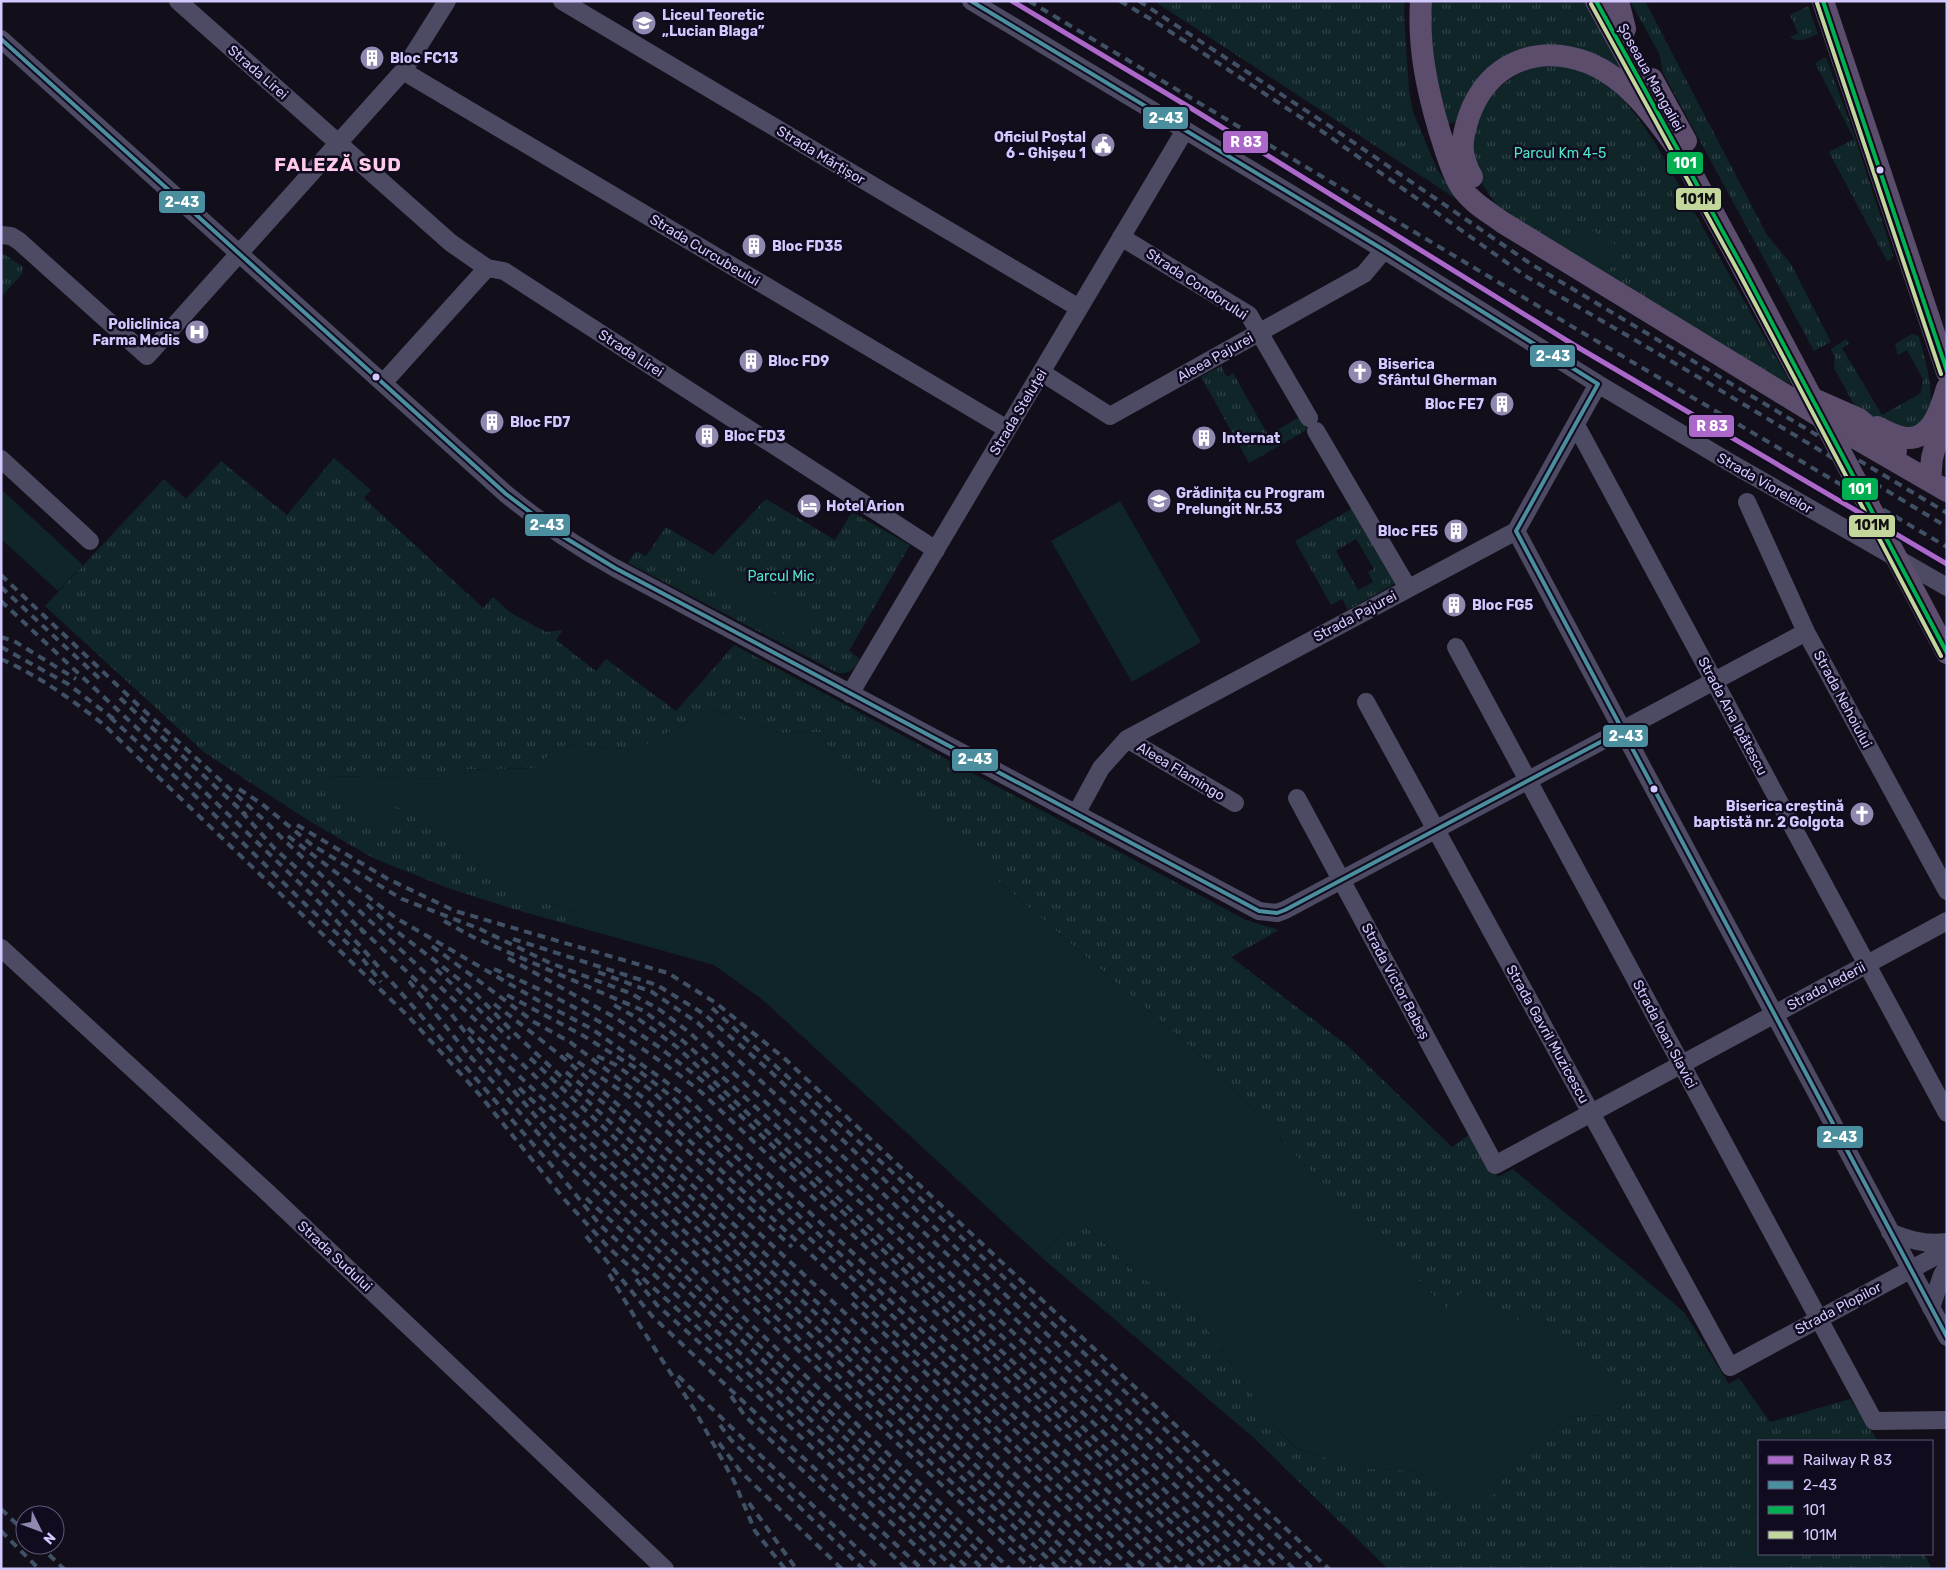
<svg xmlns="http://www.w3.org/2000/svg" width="1948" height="1570" font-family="Rubik,sans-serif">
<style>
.grass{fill:url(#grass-tufts);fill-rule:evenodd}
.garden{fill:#0f2528}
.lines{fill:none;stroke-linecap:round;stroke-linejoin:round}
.minor{stroke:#4d4a64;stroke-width:18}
.major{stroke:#5c4d6d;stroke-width:22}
.rail{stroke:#405165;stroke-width:4;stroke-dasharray:8 6;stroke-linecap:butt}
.major-bridge{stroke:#5c4d6d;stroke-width:22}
.bus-1-casing{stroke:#100b1f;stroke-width:8}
.bus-2-casing{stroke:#100b1f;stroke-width:8}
.bus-3-casing{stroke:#100b1f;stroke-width:8}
.bus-1{stroke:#4b8f9f;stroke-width:4}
.bus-2{stroke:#00b050;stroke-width:4}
.bus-3{stroke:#c3d69b;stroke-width:4}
.rail-1-casing{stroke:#100b1f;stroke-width:9}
.rail-1{stroke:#ac68c9;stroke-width:5}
.bus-dot{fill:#d4c9ff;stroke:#100b1f;stroke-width:2}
.labels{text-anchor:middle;stroke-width:5;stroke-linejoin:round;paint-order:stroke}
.poi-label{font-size:14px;font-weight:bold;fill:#d4c9ff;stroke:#100b1f;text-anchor:start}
.street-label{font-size:14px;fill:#d4c9ff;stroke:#100b1f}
.park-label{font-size:14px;fill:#50e5cb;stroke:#100b1f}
.district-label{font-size:19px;font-weight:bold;letter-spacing:1px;fill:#ffcbe8;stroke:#100b1f}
.line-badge{stroke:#100b1f;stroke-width:2}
.badge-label{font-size:14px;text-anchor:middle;font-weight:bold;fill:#fff}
.pale-badge-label{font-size:14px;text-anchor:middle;font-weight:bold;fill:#111}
</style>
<defs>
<pattern id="grass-tufts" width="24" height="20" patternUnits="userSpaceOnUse" patternTransform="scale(1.25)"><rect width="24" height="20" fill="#0f2528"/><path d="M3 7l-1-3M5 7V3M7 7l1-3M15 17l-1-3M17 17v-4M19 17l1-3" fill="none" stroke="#314348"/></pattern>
</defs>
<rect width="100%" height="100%" fill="#120f1a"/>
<path class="grass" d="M 1154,1 L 1405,1 L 1404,14 L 1409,90 L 1413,112 L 1437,169 L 1458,200 Z
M 1428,1 L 1586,1 L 1627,75 L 1541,47 L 1457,121 L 1448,124 L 1435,73 Z
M 1630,1 L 1645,1 L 1767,235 L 1791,264 L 1831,342 L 1814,351 L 1663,73 L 1660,55 Z
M 1808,6 L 1818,34 C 1808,38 1799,44 1790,37 L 1798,33 L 1790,15 Z
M 1826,57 L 1855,137 L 1893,255 L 1891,260 L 1887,261 L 1829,152 L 1854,139 L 1815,63 Z
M 1531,67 C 1544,67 1558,65 1570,67 C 1608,72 1638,116 1657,146 L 1791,384 L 1733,359 L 1498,207 C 1489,194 1477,179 1474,163 C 1468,139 1479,109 1496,91 C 1506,80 1519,74 1531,67 Z
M 1,252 L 23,267 L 22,274 L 1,297 Z
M 1912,334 L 1917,335 L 1919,337 C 1926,363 1934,389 1930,416 L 1912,431 L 1858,412 L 1834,368 L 1835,357 L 1831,349 L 1846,339 L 1849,344 L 1842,348 L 1882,415 L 1921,393 L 1923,379 L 1907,350 L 1898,355 L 1895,344 Z
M 1221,366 L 1227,377 L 1233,373 L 1268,435 L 1300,417 L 1307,430 L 1249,463 L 1201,377 Z
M 334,458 L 371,490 L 364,498 L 483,608 L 493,597 L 511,613 L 546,632 L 563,630 L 556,640 L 596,671 L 606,659 L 676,711 L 734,645 L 1246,920 L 1279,930 L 1231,957 L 1348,1046 L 1452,1147 L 1469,1135 L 1498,1177 L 1513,1169 L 1684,1312 L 1729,1384 L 1739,1378 L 1770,1422 L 1850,1399 L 1878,1441 L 1759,1441 L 1759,1534 L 1739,1551 L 1749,1569 L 1388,1569 L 1253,1437 L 1040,1256 L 1077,1218 L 1141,1278 L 1165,1288 L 1195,1311 L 1271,1422 L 1297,1449 L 1362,1468 L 1418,1471 L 1458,1508 L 1495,1482 L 1569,1417 L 1604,1415 L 1626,1404 L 1528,1308 L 1515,1324 L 1446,1308 L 1302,1162 L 1207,1061 L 1004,886 L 934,820 L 897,791 L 859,778 L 838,760 L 819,732 L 781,733 L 711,709 L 637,750 L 568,745 L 539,768 L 453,770 L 446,779 L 326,776 L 390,830 L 396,806 L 423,819 L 448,844 L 524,895 L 580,914 L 574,926 L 513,909 L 448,888 L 373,858 L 311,822 L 205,753 L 45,606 L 164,479 L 186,499 L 221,461 L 287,515 Z
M 766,499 L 835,540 L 852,512 L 910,545 L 849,651 L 860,659 C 854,669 851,674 838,673 L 628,563 L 636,551 L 646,556 L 666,527 L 713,555 Z
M 1353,508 L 1396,583 L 1348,610 L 1342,599 L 1331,605 L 1295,541 ZM 1356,539 L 1374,569 L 1368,572 L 1373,582 L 1358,590 L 1336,551 Z
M 1798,1554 L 1924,1554 L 1932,1569 L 1785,1569 Z"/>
<path class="garden" d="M 1577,221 L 1622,249 L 1609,271 L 1563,242 Z
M 1,489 L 83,565 L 58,591 L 1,539 Z
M 1120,501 L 1201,642 L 1132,682 L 1051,541 Z
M 713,555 L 809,615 L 794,639 L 697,579 Z
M 711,709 L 781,733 L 819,732 L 838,760 L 859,778 L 897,791 L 934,820 L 1004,886 L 1207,1061 L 1302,1162 L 1446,1308 L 1471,1283 L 1515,1324 L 1528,1307 L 1626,1404 L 1604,1415 L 1569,1417 L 1495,1482 L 1497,1493 L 1458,1508 L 1418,1471 L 1362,1468 L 1298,1449 L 1271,1422 L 1195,1311 L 1165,1288 L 1141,1278 L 1077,1218 L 1040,1256 L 763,1000 L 714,965 L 574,926 L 580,914 L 524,895 L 448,844 L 423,819 L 396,806 L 390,831 L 361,825 L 325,787 L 326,776 L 446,779 L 452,770 L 539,768 L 553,747 L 568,745 L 637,750 Z
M 1759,1534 L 1759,1554 L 1798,1554 L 1785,1569 L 1749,1569 L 1739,1551 Z"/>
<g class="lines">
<path class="minor" d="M 178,1 L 451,243 L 487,268 L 504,271 L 936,550
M 562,1 L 1079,308
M 971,1 L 1384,250 L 1598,384 L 1729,462 L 1947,587
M 1,39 L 506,494 C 541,523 576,546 615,568 L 1259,911 L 1277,913 L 1285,910 L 1806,632
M 403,71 L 1007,429
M 1,235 L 11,236 L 19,241 L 147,356 L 403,71 L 447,1
M 1121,237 L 1249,315 L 1309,418
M 1041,372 L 1110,416 L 1364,274 L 1384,250
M 383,383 L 487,268
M 1576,425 L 1947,1113
M 1316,431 L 1408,588
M 1,459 L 90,541
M 1747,502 L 1806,632 L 1947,891
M 1516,531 L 1947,1337
M 1456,647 L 1874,1421 L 1947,1420
M 850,694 L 1185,130
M 1366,702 L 1730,1367 L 1947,1250
M 1127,739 L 1235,803
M 1297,798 L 1495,1165 L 1947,921
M 1076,814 L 1101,768 L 1127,739 L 1516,531 L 1598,384
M 1,948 L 268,1193 L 665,1569
M 1890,1232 C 1909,1240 1926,1245 1947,1242
M 1931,1308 L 1942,1275 L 1947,1267"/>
<path class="major" d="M 1421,1 C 1418,47 1427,90 1440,133 C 1446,151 1451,171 1461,187 C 1471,202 1487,211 1502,222 L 1857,439 L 1947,491
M 1596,1 L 1651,101
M 1618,1 L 1625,29
M 1823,1 L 1947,372
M 1652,79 L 1686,141
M 1671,135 L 1744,270
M 1472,177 C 1459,154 1461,140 1469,116 C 1488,63 1537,43 1589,63 C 1629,80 1653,115 1678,149
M 1809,397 L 1859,419 L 1896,451
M 1877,427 C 1886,431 1896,437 1906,438 C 1933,440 1941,407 1947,388
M 1930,481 L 1932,458 L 1944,414"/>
<path class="rail" d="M 1029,1 L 1583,333 L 1947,547
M 1120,1 L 1154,21 L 1326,134 L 1527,277 L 1705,381 L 1947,527
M 1139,1 L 1334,129 L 1531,264 L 1947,513
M 1,575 L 137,704 L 265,821 L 283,839 L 1059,1569
M 1,587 L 100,679
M 1,601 L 183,771 L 313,896 L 362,948 L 560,1175 L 600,1225 L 740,1353 L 969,1569
M 1,637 L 14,641 L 76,679
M 1,647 L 68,684 L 115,720
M 1,659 C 39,676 71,699 103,724 L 409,1017 L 479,1094 L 564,1199 L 610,1249 L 734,1360 L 955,1569
M 120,698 L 246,815
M 110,717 L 182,783 L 306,905 L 358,953 L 381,982
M 239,789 L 262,804 L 312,845 L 402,899 L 480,929 L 550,963 L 630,993 L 660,1010 L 690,1033 L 867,1195 L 1264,1569
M 242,812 L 275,849 L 321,889 L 364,933
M 297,825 L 388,879 L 455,911 L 668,973 L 716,1003 L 784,1058 L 1329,1569
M 288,836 L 396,918 L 539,1001 L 592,1029 L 683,1094 L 1191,1569
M 367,904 L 391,927 L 469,987 L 511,1030 L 792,1291 L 1085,1569
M 444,921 L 473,937 L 644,1011 L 683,1041 L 861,1203 L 1248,1569
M 360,928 L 448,1010 L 479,1050 L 556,1140 L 1010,1569
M 513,939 L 657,985 L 704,1014 L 771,1072 L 1294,1569
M 432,946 L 534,1022 L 570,1042 L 645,1099 L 1147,1569
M 508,958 L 616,1018 L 659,1047 L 709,1086 L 1221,1569
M 436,969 L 510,1039
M 494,969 C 570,1001 636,1040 701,1092 L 1208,1569
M 598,972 L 652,992 L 698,1023 L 875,1186 L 1279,1569
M 409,981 L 473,1060
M 507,995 L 582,1035 L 634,1067 L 672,1097 L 1177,1569
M 494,1004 C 584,1070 664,1146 746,1221 C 871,1336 992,1453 1115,1569
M 614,1005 L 637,1018 L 677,1047 L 1234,1569
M 712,1008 L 891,1171 L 1313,1569
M 468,1028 L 1044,1569
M 566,1054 L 627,1095 L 792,1247
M 470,1056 L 558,1156 L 997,1569
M 597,1056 L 616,1065 L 652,1091 L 1163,1569
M 530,1058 L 1072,1569
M 566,1072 L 611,1109 L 1101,1569
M 519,1088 L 1031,1569
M 586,1198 L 747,1345 L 983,1569
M 586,1236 L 652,1316 L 922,1569
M 609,1274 L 642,1329 L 694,1409 L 734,1481 L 755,1531 L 785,1569
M 636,1279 L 657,1305 L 727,1367 L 940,1569
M 852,1303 L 1132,1569
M 678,1376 L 879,1569
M 731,1396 L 745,1416 L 907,1569
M 720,1425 L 731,1440 L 863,1569
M 719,1443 L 741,1472 L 842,1569
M 749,1503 L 795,1567
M 1,1509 L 25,1532
M 1,1531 L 39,1569
M 39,1545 L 64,1569"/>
<path class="major-bridge" d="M 1744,270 L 1947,653"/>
<defs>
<path id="bus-1" d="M 971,1 L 1384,250 L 1598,384 L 1516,531 L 1947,1337
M 1,39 L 506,494 L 559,534 L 615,568 L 1259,911 L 1277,913 L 1285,910 L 1623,730"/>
<path id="bus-2" d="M 1596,1 L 1744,270 L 1947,653
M 1823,1 L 1947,371"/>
<path id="bus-3" d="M 1817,3 L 1941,374
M 1591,4 L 1739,273 L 1941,656"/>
</defs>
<use href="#bus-1" class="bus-1-casing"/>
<use href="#bus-2" class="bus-2-casing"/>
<use href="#bus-3" class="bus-3-casing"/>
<use href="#bus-1" class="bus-1"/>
<use href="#bus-2" class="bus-2"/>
<use href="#bus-3" class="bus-3"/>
<defs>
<path id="rail-1" d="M 1012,1 L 1194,110 L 1574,345 L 1947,564"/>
</defs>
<use href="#rail-1" class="rail-1-casing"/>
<use href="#rail-1" class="rail-1"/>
</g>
<defs>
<symbol id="school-disc" viewBox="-11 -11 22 22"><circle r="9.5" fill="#9088af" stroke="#100b1f"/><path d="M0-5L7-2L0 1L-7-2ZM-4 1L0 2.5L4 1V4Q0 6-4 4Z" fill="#fff"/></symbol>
<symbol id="building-disc" viewBox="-11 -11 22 22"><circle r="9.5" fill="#9088af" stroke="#100b1f"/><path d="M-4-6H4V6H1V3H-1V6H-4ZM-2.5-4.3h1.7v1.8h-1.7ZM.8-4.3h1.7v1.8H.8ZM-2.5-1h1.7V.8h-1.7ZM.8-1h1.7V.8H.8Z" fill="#fff"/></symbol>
<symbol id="civic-disc" viewBox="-11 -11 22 22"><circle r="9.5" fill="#9088af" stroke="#100b1f"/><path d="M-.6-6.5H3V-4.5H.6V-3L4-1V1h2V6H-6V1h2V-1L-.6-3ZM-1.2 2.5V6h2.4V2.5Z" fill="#fff"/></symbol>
<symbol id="hospital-disc" viewBox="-11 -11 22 22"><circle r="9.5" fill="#9088af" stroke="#100b1f"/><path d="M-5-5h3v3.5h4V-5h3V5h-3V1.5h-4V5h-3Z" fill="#fff"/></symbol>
<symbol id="church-disc" viewBox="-11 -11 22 22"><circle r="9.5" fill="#9088af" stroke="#100b1f"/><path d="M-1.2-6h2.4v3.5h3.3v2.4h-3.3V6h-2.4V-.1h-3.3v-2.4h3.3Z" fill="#fff"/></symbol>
<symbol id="hotel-disc" viewBox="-11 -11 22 22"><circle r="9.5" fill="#9088af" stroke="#100b1f"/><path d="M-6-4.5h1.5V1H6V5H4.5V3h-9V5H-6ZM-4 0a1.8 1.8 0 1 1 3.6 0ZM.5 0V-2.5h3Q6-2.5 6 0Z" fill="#fff"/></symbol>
</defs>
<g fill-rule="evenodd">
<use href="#school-disc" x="630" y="9" width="28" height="28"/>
<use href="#building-disc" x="358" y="44" width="28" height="28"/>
<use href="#civic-disc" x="1089" y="131" width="28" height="28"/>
<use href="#building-disc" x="740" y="232" width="28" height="28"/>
<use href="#hospital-disc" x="183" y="318" width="28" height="28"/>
<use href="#building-disc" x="737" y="347" width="28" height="28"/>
<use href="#church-disc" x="1346" y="358" width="28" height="28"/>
<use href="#building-disc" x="1488" y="390" width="28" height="28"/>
<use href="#building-disc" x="478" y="408" width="28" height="28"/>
<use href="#building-disc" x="693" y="422" width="28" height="28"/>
<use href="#building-disc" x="1190" y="424" width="28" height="28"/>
<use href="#school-disc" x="1145" y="487" width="28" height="28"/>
<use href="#hotel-disc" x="795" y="492" width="28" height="28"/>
<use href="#building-disc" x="1442" y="517" width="28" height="28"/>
<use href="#building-disc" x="1440" y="591" width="28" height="28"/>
<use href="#church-disc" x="1848" y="800" width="28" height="28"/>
</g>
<g class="bus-dot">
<circle cx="1880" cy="170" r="4.5"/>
<circle cx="376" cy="377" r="4.5"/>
<circle cx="1654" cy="789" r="4.5"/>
</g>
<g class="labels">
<g class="poi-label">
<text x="662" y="20">Liceul Teoretic<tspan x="662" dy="16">„Lucian Blaga”</tspan></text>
<text x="390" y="63">Bloc FC13</text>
<text x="1086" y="142" text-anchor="end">Oficiul Poștal<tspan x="1086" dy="16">6 - Ghișeu 1</tspan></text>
<text x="772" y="251">Bloc FD35</text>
<text x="180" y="329" text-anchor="end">Policlinica<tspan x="180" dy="16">Farma Medis</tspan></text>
<text x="768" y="366">Bloc FD9</text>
<text x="1378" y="369">Biserica<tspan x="1378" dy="16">Sfântul Gherman</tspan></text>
<text x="1484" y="409" text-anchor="end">Bloc FE7</text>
<text x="510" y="427">Bloc FD7</text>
<text x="724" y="441">Bloc FD3</text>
<text x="1222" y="443">Internat</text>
<text x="1176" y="498">Grădinița cu Program<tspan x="1176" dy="16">Prelungit Nr.53</tspan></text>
<text x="826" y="511">Hotel Arion</text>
<text x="1438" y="536" text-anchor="end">Bloc FE5</text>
<text x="1472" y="610">Bloc FG5</text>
<text x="1844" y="811" text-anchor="end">Biserica creștină<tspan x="1844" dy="16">baptistă nr. 2 Golgota</tspan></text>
</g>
<g class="street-label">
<text transform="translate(258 72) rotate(41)" y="5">Strada Lirei</text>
<text transform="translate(1651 77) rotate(61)" y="5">Șoseaua Mangaliei</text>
<text transform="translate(821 155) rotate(31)" y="5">Strada Mărțișor</text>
<text transform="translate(705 250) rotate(31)" y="5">Strada Curcubeului</text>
<text transform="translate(1197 284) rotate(33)" y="5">Strada Condorului</text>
<text transform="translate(631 353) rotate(33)" y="5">Strada Lirei</text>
<text transform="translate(1215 357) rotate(-29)" y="5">Aleea Pajurei</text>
<text transform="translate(1018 412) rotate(-59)" y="5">Strada Steluței</text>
<text transform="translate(1765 483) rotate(30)" y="5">Strada Viorelelor</text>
<text transform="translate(1355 616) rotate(-28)" y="5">Strada Pajurei</text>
<text transform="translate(1843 699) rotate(62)" y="5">Strada Nehoiului</text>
<text transform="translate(1733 716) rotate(62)" y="5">Strada Ana Ipătescu</text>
<text transform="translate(1181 771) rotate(31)" y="5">Aleea Flamingo</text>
<text transform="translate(1396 981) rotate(62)" y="5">Strada Victor Babeș</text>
<text transform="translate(1826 986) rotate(-28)" y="5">Strada Iederii</text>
<text transform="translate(1548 1034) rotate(61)" y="5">Strada Gavril Muzicescu</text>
<text transform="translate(1665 1034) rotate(62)" y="5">Strada Ioan Slavici</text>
<text transform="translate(335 1256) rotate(43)" y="5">Strada Sudului</text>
<text transform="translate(1838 1308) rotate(-28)" y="5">Strada Plopilor</text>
</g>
<g class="park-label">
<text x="1560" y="158">Parcul Km 4-5</text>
<text x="781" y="581">Parcul Mic</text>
</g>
<g class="district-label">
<text x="338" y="171">FALEZĂ SUD</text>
</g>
</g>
<g class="line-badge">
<rect x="1142" y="106" width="47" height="24" rx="5" fill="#4b8f9f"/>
<rect x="1222" y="130" width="47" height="24" rx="5" fill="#ac68c9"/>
<rect x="1666" y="151" width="38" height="24" rx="5" fill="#00b050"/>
<rect x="1675" y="187" width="47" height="24" rx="5" fill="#c3d69b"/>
<rect x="158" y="190" width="48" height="24" rx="5" fill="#4b8f9f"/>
<rect x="1529" y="344" width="47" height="24" rx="5" fill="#4b8f9f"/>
<rect x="1688" y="414" width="47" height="24" rx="5" fill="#ac68c9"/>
<rect x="1841" y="477" width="38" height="24" rx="5" fill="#00b050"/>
<rect x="524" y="513" width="47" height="24" rx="5" fill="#4b8f9f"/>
<rect x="1848" y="514" width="48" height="24" rx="5" fill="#c3d69b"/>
<rect x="1602" y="724" width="47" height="24" rx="5" fill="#4b8f9f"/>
<rect x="951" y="748" width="48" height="24" rx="5" fill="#4b8f9f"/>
<rect x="1816" y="1125" width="48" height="24" rx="5" fill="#4b8f9f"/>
</g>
<g class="badge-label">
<text x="1166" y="123">2-43</text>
<text x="1246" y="147">R 83</text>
<text x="1685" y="168">101</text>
<text x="182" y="207">2-43</text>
<text x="1553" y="361">2-43</text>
<text x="1712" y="431">R 83</text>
<text x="1860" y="494">101</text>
<text x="547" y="530">2-43</text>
<text x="1626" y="741">2-43</text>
<text x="975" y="764">2-43</text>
<text x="1840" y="1142">2-43</text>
</g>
<g class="pale-badge-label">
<text x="1698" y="204">101M</text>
<text x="1872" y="530">101M</text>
</g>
<rect width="1948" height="1570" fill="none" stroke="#d4c9ff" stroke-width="5"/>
<rect x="1758" y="1440" width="175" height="115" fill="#100b1f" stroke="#5e5779"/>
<rect x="1768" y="1456" width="25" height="8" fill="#ac68c9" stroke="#5e5779"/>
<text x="1803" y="1465" font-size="15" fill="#d4c9ff">Railway R 83</text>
<rect x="1768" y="1481" width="25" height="8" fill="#4b8f9f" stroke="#5e5779"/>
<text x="1803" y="1490" font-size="15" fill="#d4c9ff">2-43</text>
<rect x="1768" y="1506" width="25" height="8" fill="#00b050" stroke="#5e5779"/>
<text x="1803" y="1515" font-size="15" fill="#d4c9ff">101</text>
<rect x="1768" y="1531" width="25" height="8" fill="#c3d69b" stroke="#5e5779"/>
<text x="1803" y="1540" font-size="15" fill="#d4c9ff">101M</text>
<g transform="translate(40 1530) rotate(132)"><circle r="24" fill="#100b1f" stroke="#5e5779"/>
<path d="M0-4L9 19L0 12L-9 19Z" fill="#9088af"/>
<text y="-8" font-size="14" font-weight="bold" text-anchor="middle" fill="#d4c9ff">N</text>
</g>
</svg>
